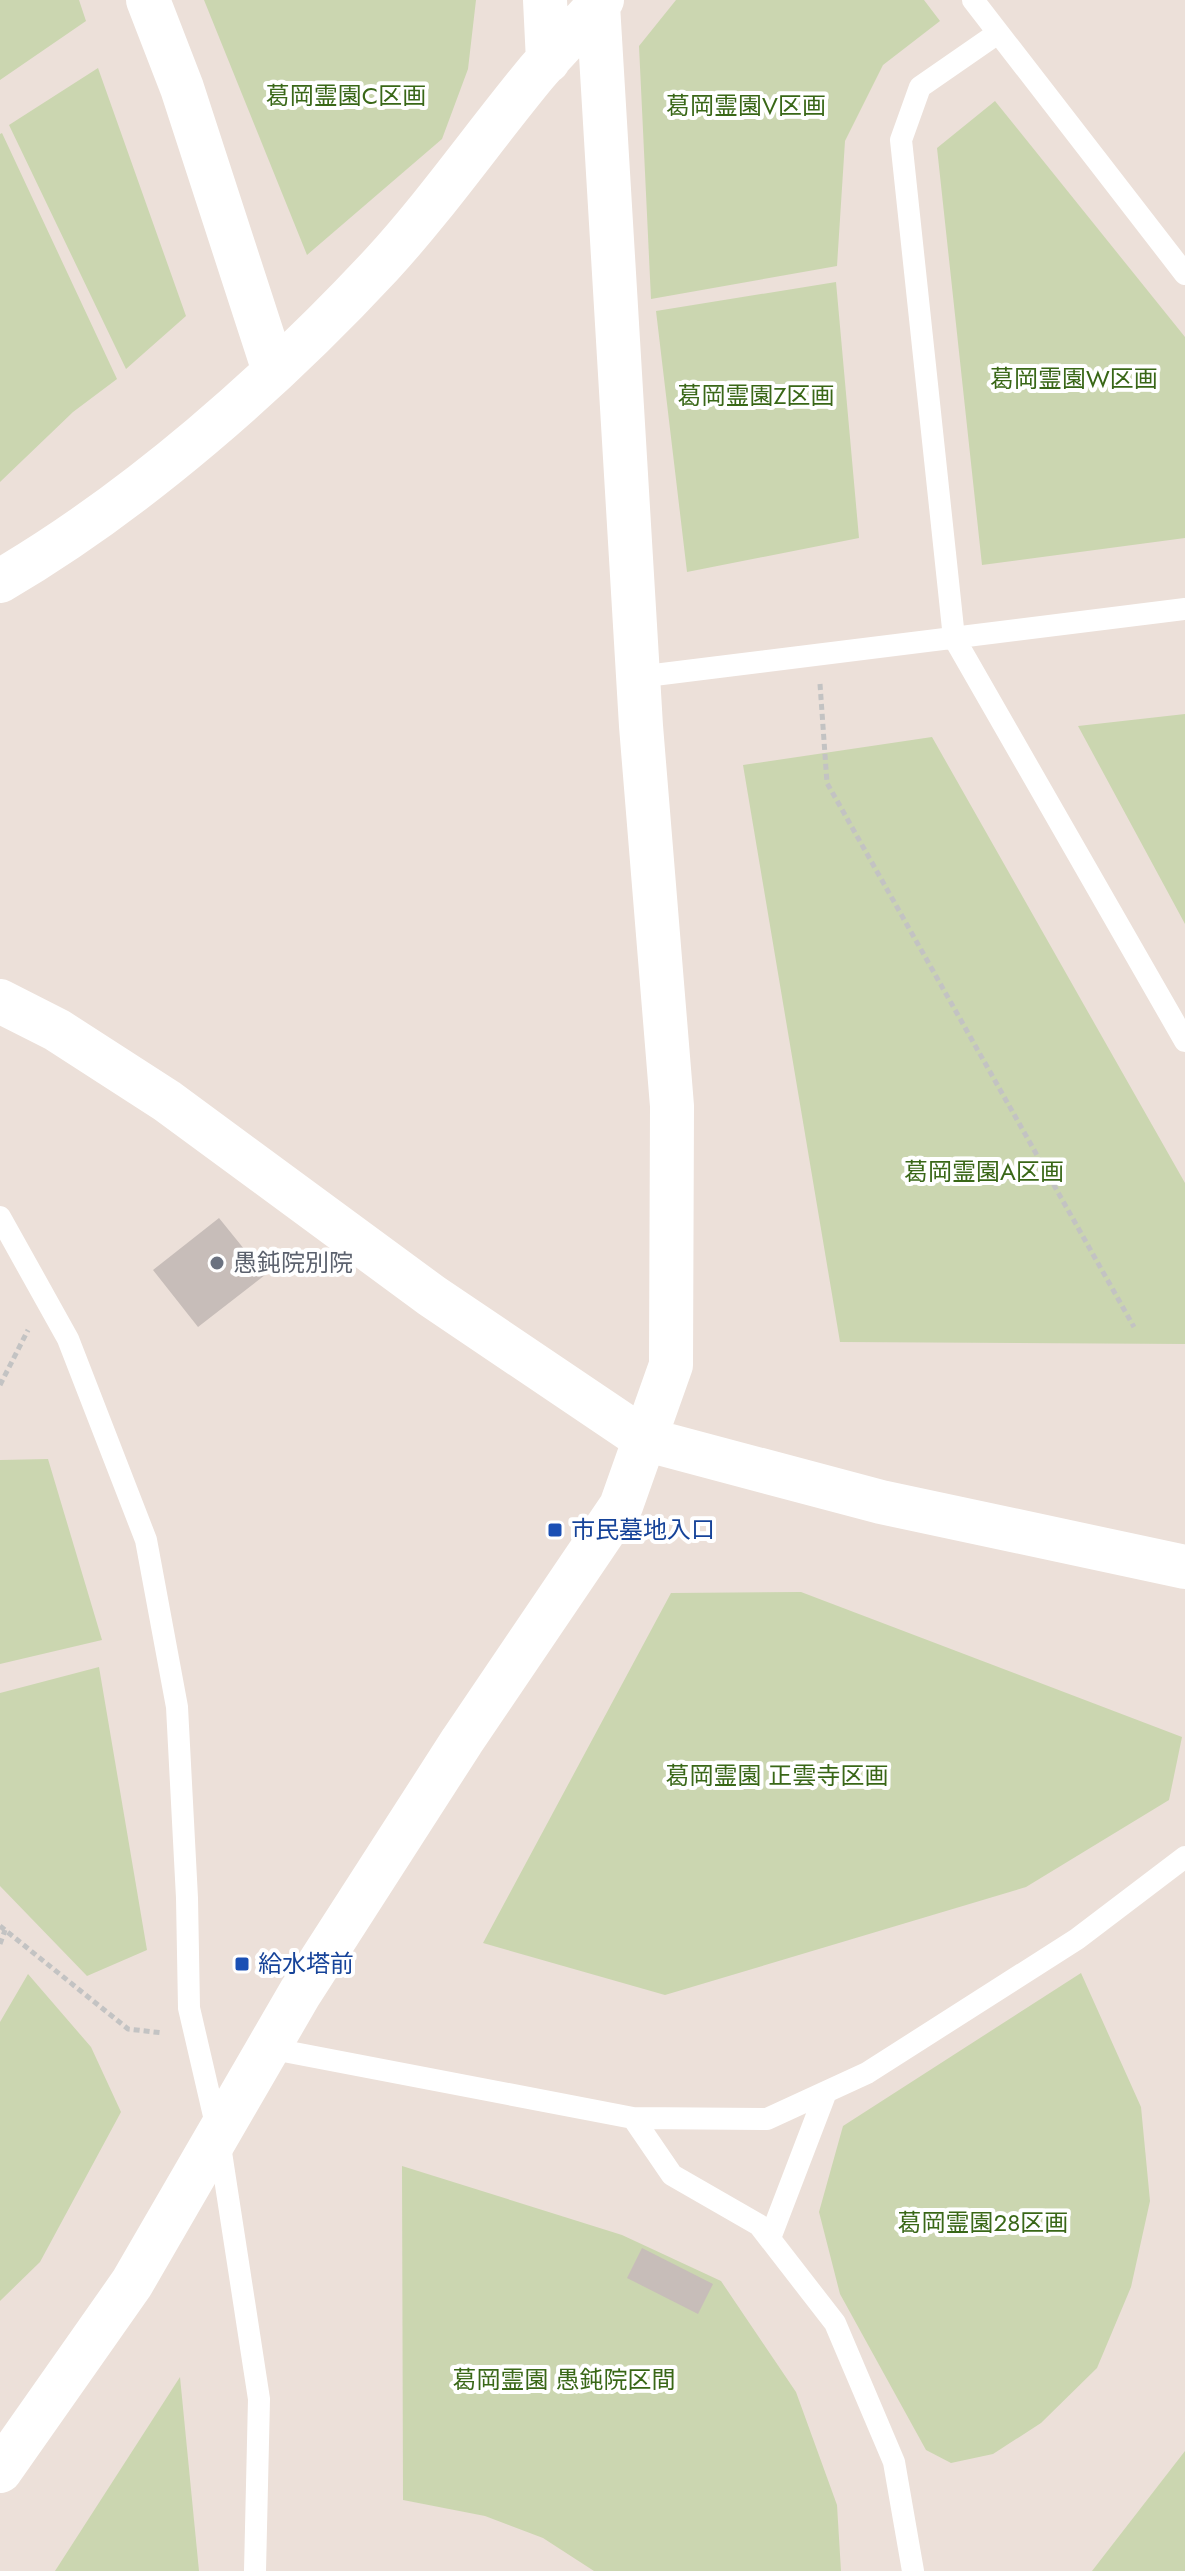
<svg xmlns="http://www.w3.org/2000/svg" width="1185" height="2571" font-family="Jost,'Noto Sans JP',sans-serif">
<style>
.cemetery{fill:#cbd6b0}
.building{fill:#c7bdb9}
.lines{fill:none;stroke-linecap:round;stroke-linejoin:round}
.path{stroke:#c3c3c3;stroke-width:5;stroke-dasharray:6 4;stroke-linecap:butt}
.service{stroke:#fff;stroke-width:22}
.minor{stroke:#fff;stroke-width:44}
.worship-dot{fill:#6b7280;stroke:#fff;stroke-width:3}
.transit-dot{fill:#1a4fb4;stroke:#fff;stroke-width:3}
.labels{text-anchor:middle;stroke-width:8;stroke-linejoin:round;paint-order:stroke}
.park-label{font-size:24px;fill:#396717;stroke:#fff}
.worship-label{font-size:24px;fill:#5b616d;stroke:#fff;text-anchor:start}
.transit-label{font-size:24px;fill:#164399;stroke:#fff;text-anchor:start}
</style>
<rect width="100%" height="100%" fill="#ece0d9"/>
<path class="cemetery" d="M 0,0 L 79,0 L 86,21 L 0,80 Z
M 204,0 L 476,0 L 468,69 L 442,139 L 307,255 Z
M 676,0 L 924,0 L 940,21 L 883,65 L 845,141 L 837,266 L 651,299 L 639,46 Z
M 98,68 L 186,316 L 126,369 L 9,125 Z
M 995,101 L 1185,337 L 1185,538 L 982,565 L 937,148 Z
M 2,133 L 117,379 L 73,412 L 0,482 L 0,134 Z
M 836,282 L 859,538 L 687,572 L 656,311 Z
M 1185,714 L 1185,924 L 1078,726 Z
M 932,737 L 1185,1183 L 1185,1344 L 840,1342 L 743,765 Z
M 48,1459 L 102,1640 L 0,1664 L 0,1460 Z
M 801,1592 L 1182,1737 L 1169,1800 L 1026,1887 L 665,1995 L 483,1943 L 671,1593 Z
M 99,1667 L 147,1950 L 87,1976 L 0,1886 L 0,1693 Z
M 1081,1973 L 1141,2107 L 1150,2201 L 1131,2287 L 1097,2368 L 1041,2423 L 993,2454 L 951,2463 L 926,2450 L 840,2294 L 819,2212 L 843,2126 Z
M 28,1974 L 91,2047 L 121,2112 L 40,2262 L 0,2301 L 0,2022 Z
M 402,2166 L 622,2235 L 721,2281 L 796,2392 L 837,2505 L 841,2571 L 594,2571 L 543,2538 L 485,2516 L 403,2500 Z
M 180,2377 L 199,2571 L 55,2571 Z
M 1185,2450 L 1185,2571 L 1092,2571 L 1185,2451 Z"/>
<path class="building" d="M 219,1218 L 265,1275 L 198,1327 L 153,1270 Z
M 642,2248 L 713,2284 L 698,2314 L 627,2278 Z"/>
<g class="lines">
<path class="path" d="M 820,684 L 827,783 L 1134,1327
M 0,1385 L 28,1330
M 0,1926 L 128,2029 L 163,2033
M 0,1944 L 5,1930"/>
<path class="service" d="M 973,0 L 1185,274
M 998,33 L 920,87 L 901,140 L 954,638 L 1185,1041
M 638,677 L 1185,609
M 0,1217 L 68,1339 L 146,1540 L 177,1707 L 187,1898 L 189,2008 L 218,2133 L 259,2399 L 255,2571
M 268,2048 L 633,2118 L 767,2119 L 867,2073 L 1077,1939 L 1185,1857
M 633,2118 L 672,2175 L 759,2225 L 835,2323 L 894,2462 L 913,2571
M 770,2238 L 826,2092"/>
<path class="minor" d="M 148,0 L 182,88 L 274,371
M 545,0 L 548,61
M 0,581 C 137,501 273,381 381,265 C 437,204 484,136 537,72 C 557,49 578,28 598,5
M 0,1001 L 57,1030 L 167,1101 L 432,1296 L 644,1439 L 881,1502 L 1185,1567
M 0,2471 L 132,2283 L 300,1993 L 462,1741 L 621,1506 L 671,1365 L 672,1106 L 641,726 L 598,5 L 602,0"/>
</g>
<circle class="worship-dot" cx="217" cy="1263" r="8"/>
<g class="transit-dot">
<rect x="547" y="1522" width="16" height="16" rx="4"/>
<rect x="234" y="1956" width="16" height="16" rx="4"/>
</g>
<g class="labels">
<g class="park-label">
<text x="346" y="104">葛岡霊園C区画</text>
<text x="746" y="114">葛岡霊園V区画</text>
<text x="1074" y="387">葛岡霊園W区画</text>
<text x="756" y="404">葛岡霊園Z区画</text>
<text x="984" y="1180">葛岡霊園A区画</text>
<text x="777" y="1784">葛岡霊園 正雲寺区画</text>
<text x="983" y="2231">葛岡霊園28区画</text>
<text x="564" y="2388">葛岡霊園 愚鈍院区間</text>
</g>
<g class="worship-label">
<text x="233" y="1271">愚鈍院別院</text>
</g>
<g class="transit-label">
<text x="571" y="1538">市民墓地入口</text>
<text x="258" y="1972">給水塔前</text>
</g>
</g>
</svg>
